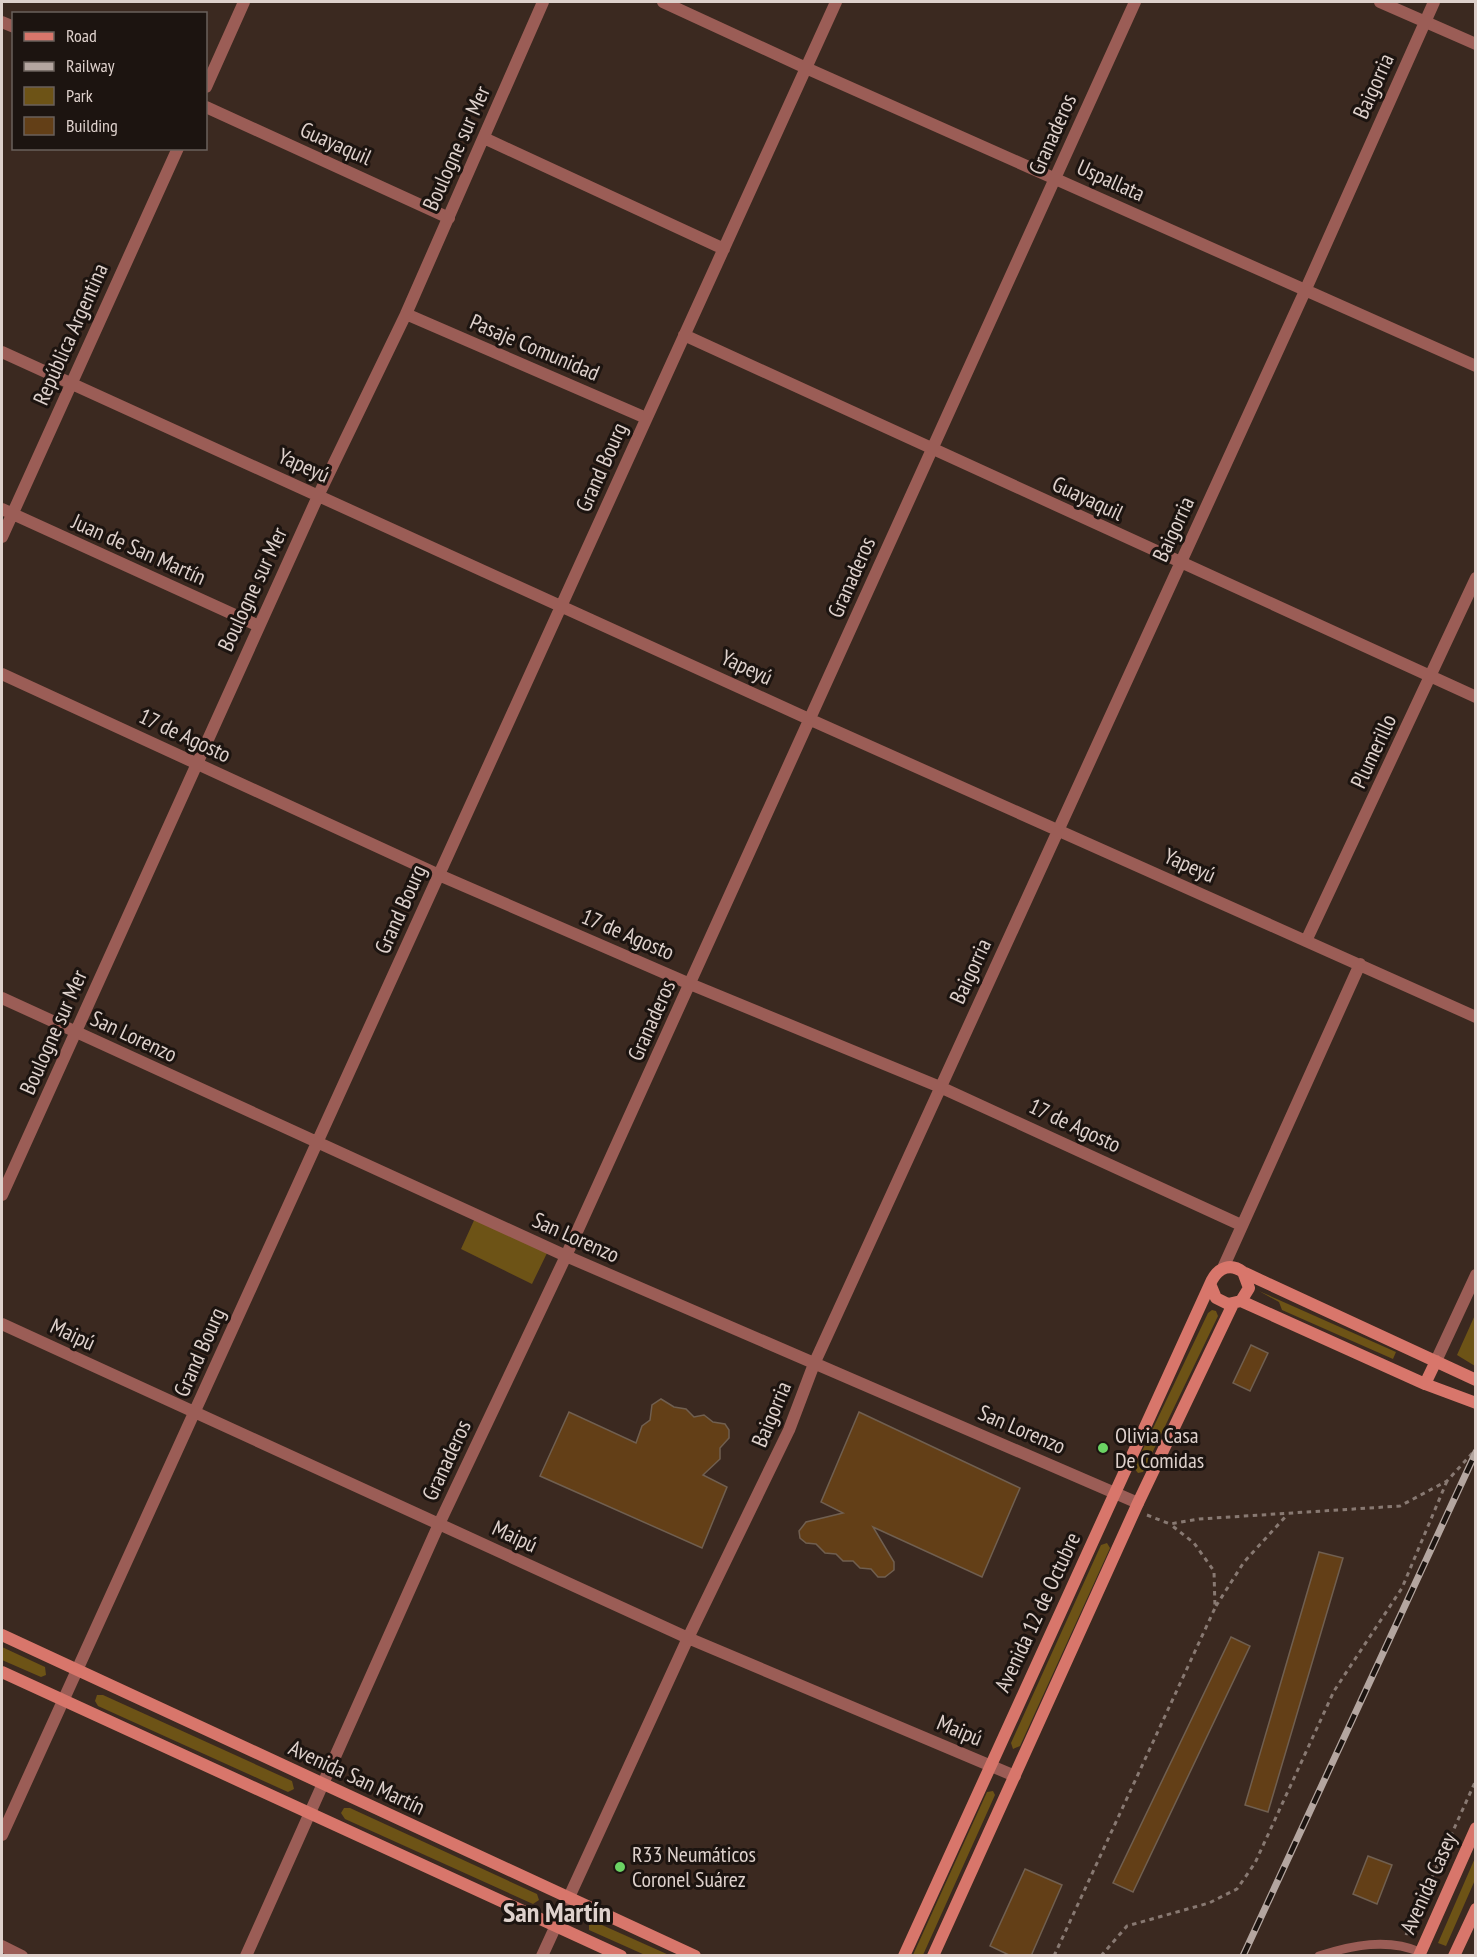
<svg xmlns="http://www.w3.org/2000/svg" width="1477" height="1957" font-family="'PT Sans Narrow',sans-serif">
<style>
.green{fill:#6d5316}
.building{fill:#633f17;stroke:#705f50;stroke-width:1.5}
.lines{fill:none;stroke-linecap:round;stroke-linejoin:round}
.path{stroke:#887972;stroke-width:3;stroke-dasharray:4.5 4.5;stroke-linecap:butt}
.service{stroke:#9b5d56;stroke-width:9}
.minor{stroke:#9b5d56;stroke-width:12}
.tertiary{stroke:#9b5d56;stroke-width:12}
.secondary{stroke:#d8766b;stroke-width:12}
.rail-casing{stroke:#b4a6a0;stroke-width:7}
.rail{stroke:#1c1410;stroke-width:4.5;stroke-dasharray:14;stroke-linecap:butt}
.poi-dot{fill:#6bd363;stroke:#1c1410;stroke-width:2}
.labels{text-anchor:middle;stroke-width:6;stroke-linejoin:round;paint-order:stroke}
.street-label{font-size:22px;fill:#ded1cc;stroke:#1c1410}
.poi-label{font-size:22px;fill:#ded1cc;stroke:#1c1410;text-anchor:start}
.district-label{font-size:28px;font-weight:bold;fill:#ded1cc;stroke:#1c1410}
</style>
<rect width="100%" height="100%" fill="#3b2920"/>
<path class="green" d="M 476,1216 L 548,1251 L 532,1284 L 461,1249 Z
M 1259,1291 L 1396,1352 L 1393,1359 L 1282,1310 L 1279,1302 Z
M 1212,1310 L 1216,1311 L 1218,1316 L 1143,1472 L 1138,1473 L 1134,1468 L 1208,1313 Z
M 1475,1315 L 1475,1366 L 1457,1355 Z
M 1107,1543 L 1110,1548 L 1020,1746 L 1013,1749 L 1011,1743 L 1101,1545 Z
M 2,1647 L 45,1667 L 46,1675 L 41,1677 L 2,1660 Z
M 97,1695 L 103,1695 L 292,1781 L 294,1789 L 288,1792 L 98,1706 L 95,1701 Z
M 993,1791 L 995,1795 L 923,1955 L 913,1955 L 987,1792 Z
M 344,1808 L 350,1808 L 537,1894 L 539,1900 L 533,1904 L 345,1819 L 341,1813 Z
M 1475,1858 L 1475,1880 L 1446,1946 L 1438,1943 Z
M 589,1921 L 593,1921 L 669,1955 L 645,1955 L 589,1930 Z"/>
<path class="building" d="M 1251,1345 L 1268,1353 L 1250,1391 L 1233,1383 Z
M 661,1399 L 674,1407 L 686,1409 L 694,1417 L 704,1415 L 713,1422 L 725,1424 L 729,1430 L 729,1438 L 720,1448 L 720,1459 L 703,1475 L 727,1487 L 702,1548 L 540,1476 L 569,1412 L 636,1443 L 642,1426 L 650,1420 L 652,1405 Z
M 859,1412 L 1020,1488 L 982,1577 L 873,1527 L 894,1562 L 894,1570 L 885,1577 L 878,1577 L 871,1569 L 860,1568 L 853,1561 L 843,1561 L 836,1554 L 825,1553 L 816,1544 L 806,1543 L 800,1538 L 799,1531 L 806,1522 L 843,1513 L 821,1502 Z
M 1319,1552 L 1343,1558 L 1268,1812 L 1245,1805 Z
M 1231,1637 L 1250,1646 L 1133,1892 L 1113,1883 Z
M 1368,1856 L 1392,1865 L 1377,1904 L 1353,1894 Z
M 1025,1869 L 1062,1885 L 1031,1956 L 1011,1956 L 990,1946 Z"/>
<g class="lines">
<path class="path" d="M 1147,1515 L 1170,1524 L 1199,1519 L 1400,1506 L 1447,1481 L 1476,1449
M 1216,1606 L 1244,1562 L 1287,1515
M 1406,1935 L 1476,1780
M 1054,1956 L 1215,1608 L 1214,1571 L 1194,1543 L 1170,1524
M 1101,1956 L 1127,1926 L 1209,1903 L 1237,1889 L 1255,1863 L 1334,1691 L 1402,1588 L 1447,1481"/>
<path class="service" d="M 1319,1956 C 1352,1945 1388,1938 1420,1952"/>
<path class="minor" d="M 663,2 L 806,68 L 1476,366
M 1380,2 L 1476,44
M 2,22 L 14,27
M 206,87 L 244,2
M 206,107 L 449,218
M 484,138 L 724,249
M 406,314 L 646,418
M 684,335 L 1476,697
M 2,352 L 811,720 L 1476,1017
M 2,509 L 259,626
M 2,537 L 178,148
M 2,674 L 439,875 L 690,984 L 940,1087 L 1241,1225
M 1306,941 L 1476,578
M 2,998 L 566,1256 L 1138,1503
M 2,1195 L 319,494 L 406,314 L 543,2
M 1223,1268 L 1360,964
M 2,1324 L 688,1638 L 1015,1776
M 2,1835 L 836,2
M 2,1946 L 22,1956
M 246,1956 L 439,1524 L 566,1256 L 1135,2
M 542,1956 L 688,1638 L 789,1430 L 814,1364 L 1305,291 L 1434,2"/>
<path class="tertiary" d="M 1436,1361 L 1476,1275"/>
<path class="secondary" d="M 1245,1273 L 1476,1380
M 1241,1301 L 1425,1384 L 1476,1403
M 1425,1384 L 1436,1361
M 2,1635 L 695,1956
M 2,1672 L 621,1956
M 904,1956 L 1212,1280 C 1219,1267 1231,1263 1243,1272 L 1249,1288 L 1241,1301 L 1228,1304 L 1216,1298 L 1211,1286
M 933,1956 L 1138,1503 L 1233,1304
M 1419,1956 L 1476,1828
M 1454,1956 L 1476,1909"/>
<defs>
<path id="rail" d="M 1243,1956 L 1476,1452"/>
</defs>
<use href="#rail" class="rail-casing"/>
<use href="#rail" class="rail"/>
</g>
<g class="poi-dot">
<circle cx="1103" cy="1448" r="6"/>
<circle cx="620" cy="1867" r="6"/>
</g>
<g class="labels">
<g class="street-label">
<text transform="translate(1373 86) rotate(-66)" y="8">Baigorria</text>
<text transform="translate(1052 134) rotate(-66)" y="8">Granaderos</text>
<text transform="translate(336 143) rotate(24)" y="8">Guayaquil</text>
<text transform="translate(456 148) rotate(-66)" y="8">Boulogne sur Mer</text>
<text transform="translate(1111 180) rotate(24)" y="8">Uspallata</text>
<text transform="translate(70 334) rotate(-66)" y="8">República Argentina</text>
<text transform="translate(535 347) rotate(23)" y="8">Pasaje Comunidad</text>
<text transform="translate(304 465) rotate(24)" y="8">Yapeyú</text>
<text transform="translate(601 467) rotate(-66)" y="8">Grand Bourg</text>
<text transform="translate(1088 498) rotate(25)" y="8">Guayaquil</text>
<text transform="translate(1173 529) rotate(-65)" y="8">Baigorria</text>
<text transform="translate(139 549) rotate(24)" y="8">Juan de San Martín</text>
<text transform="translate(851 577) rotate(-66)" y="8">Granaderos</text>
<text transform="translate(252 589) rotate(-65)" y="8">Boulogne sur Mer</text>
<text transform="translate(747 667) rotate(25)" y="8">Yapeyú</text>
<text transform="translate(185 735) rotate(25)" y="8">17 de Agosto</text>
<text transform="translate(1373 751) rotate(-65)" y="8">Plumerillo</text>
<text transform="translate(1190 865) rotate(24)" y="8">Yapeyú</text>
<text transform="translate(400 909) rotate(-66)" y="8">Grand Bourg</text>
<text transform="translate(628 934) rotate(23)" y="8">17 de Agosto</text>
<text transform="translate(970 971) rotate(-65)" y="8">Baigorria</text>
<text transform="translate(651 1020) rotate(-66)" y="8">Granaderos</text>
<text transform="translate(53 1032) rotate(-66)" y="8">Boulogne sur Mer</text>
<text transform="translate(134 1036) rotate(25)" y="8">San Lorenzo</text>
<text transform="translate(1075 1125) rotate(25)" y="8">17 de Agosto</text>
<text transform="translate(576 1237) rotate(24)" y="8">San Lorenzo</text>
<text transform="translate(73 1334) rotate(25)" y="8">Maipú</text>
<text transform="translate(199 1352) rotate(-66)" y="8">Grand Bourg</text>
<text transform="translate(771 1414) rotate(-67)" y="8">Baigorria</text>
<text transform="translate(1022 1429) rotate(23)" y="8">San Lorenzo</text>
<text transform="translate(446 1460) rotate(-65)" y="8">Granaderos</text>
<text transform="translate(515 1536) rotate(25)" y="8">Maipú</text>
<text transform="translate(1037 1612) rotate(-65)" y="8">Avenida 12 de Octubre</text>
<text transform="translate(960 1730) rotate(23)" y="8">Maipú</text>
<text transform="translate(357 1777) rotate(25)" y="8">Avenida San Martín</text>
<text transform="translate(1428 1883) rotate(-66)" y="8">Avenida Casey</text>
</g>
<g class="poi-label">
<text x="1115" y="1443">Olivia Casa<tspan x="1115" dy="25">De Comidas</tspan></text>
<text x="632" y="1862">R33 Neumáticos<tspan x="632" dy="25">Coronel Suárez</tspan></text>
</g>
<g class="district-label">
<text x="557" y="1922">San Martín</text>
</g>
</g>
<rect width="1477" height="1957" fill="none" stroke="#ded1cc" stroke-width="6"/>
<rect x="12" y="12" width="195" height="138" fill="#1c1410" stroke="#6a605b" stroke-width="1.5"/>
<rect x="24" y="32" width="30" height="9" fill="#d8766b" stroke="#6a605b" stroke-width="1.5"/>
<text x="66" y="42" font-size="18" fill="#ded1cc">Road</text>
<rect x="24" y="62" width="30" height="9" fill="#b4a6a0" stroke="#6a605b" stroke-width="1.5"/>
<text x="66" y="72" font-size="18" fill="#ded1cc">Railway</text>
<rect x="24" y="87" width="30" height="18" fill="#6d5316" stroke="#6a605b" stroke-width="1.5"/>
<text x="66" y="102" font-size="18" fill="#ded1cc">Park</text>
<rect x="24" y="117" width="30" height="18" fill="#633f17" stroke="#6a605b" stroke-width="1.5"/>
<text x="66" y="132" font-size="18" fill="#ded1cc">Building</text>
</svg>
